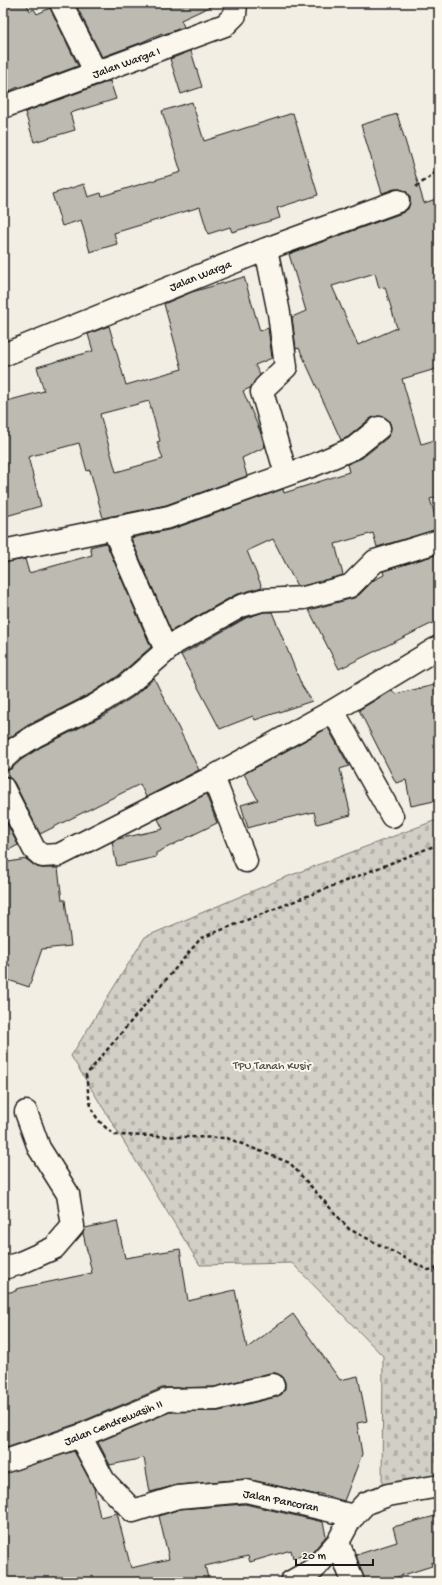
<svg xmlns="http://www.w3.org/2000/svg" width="442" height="1585" font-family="'Gochi Hand',sans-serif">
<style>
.cemetery{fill:url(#cemetery-stones);stroke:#777671}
.building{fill:#bdbab1;stroke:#1c1c1c;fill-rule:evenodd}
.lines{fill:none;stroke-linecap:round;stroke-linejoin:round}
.minor-casing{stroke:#1c1c1c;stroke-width:25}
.path{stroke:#1c1c1c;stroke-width:2.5;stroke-dasharray:4 3;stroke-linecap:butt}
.minor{stroke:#fbf7ec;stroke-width:22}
.labels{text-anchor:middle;stroke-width:4;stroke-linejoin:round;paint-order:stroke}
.street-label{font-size:12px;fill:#1c1c1c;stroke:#fbf7ec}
.park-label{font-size:12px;fill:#53524f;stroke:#fbf7ec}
</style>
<defs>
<pattern id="cemetery-stones" width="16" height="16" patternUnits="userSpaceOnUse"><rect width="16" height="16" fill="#d2cfc6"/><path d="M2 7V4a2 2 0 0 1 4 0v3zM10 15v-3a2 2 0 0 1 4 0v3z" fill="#b4b1aa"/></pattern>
</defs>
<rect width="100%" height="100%" fill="#f2eee4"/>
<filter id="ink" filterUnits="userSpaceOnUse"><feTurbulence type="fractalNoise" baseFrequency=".025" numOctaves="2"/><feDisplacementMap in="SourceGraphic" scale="8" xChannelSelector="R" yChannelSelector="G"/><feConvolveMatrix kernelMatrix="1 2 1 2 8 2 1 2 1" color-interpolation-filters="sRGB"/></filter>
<g filter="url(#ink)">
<path class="cemetery" d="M 439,819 L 439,1485 L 382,1491 L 383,1356 L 292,1263 L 200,1265 L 71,1056 L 145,937 L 281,879 Z"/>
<path class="building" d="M 3,3 L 26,3 L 30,11 L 34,9 L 37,14 L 50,8 L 78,66 L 18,88 L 18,87 L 3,94 Z
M 75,3 L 218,3 L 181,20 L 184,27 L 162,35 L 162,33 L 140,43 L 102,57 Z
M 191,51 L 202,87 L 181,94 L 170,59 Z
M 110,81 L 116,99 L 70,113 L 75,130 L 34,142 L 25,112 Z
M 192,102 L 204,141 L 293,113 L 318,195 L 277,208 L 280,218 L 232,232 L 230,227 L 208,234 L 200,207 L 114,233 L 117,244 L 90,252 L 81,220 L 62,226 L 52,194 L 84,184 L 88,197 L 101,193 L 102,196 L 181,172 L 162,111 Z
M 397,114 L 424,203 L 439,198 L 439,368 L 402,379 L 421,444 L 439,439 L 439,496 L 430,499 L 439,529 L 377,547 L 373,533 L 335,544 L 343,575 L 302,586 L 297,586 L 273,539 L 247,551 L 262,587 L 235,595 L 171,631 L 131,538 L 173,529 L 283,489 L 284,493 L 349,472 L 347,464 L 362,458 L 387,438 L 390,433 L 391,427 L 389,421 L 384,417 L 378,416 L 371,418 L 348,437 L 341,440 L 299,348 L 296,349 L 292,317 L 306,311 L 289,254 L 402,213 L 408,209 L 410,203 L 410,197 L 406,191 L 400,189 L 394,189 L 382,193 L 361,125 ZM 375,273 L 379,288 L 385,287 L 397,328 L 358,345 L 332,286 Z
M 244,277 L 260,331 L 268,328 L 272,358 L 255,365 L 260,375 L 250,388 L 243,391 L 260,431 L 265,447 L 242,458 L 247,476 L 166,505 L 103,518 L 90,470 L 87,471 L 79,443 L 28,457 L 41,506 L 3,517 L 3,402 L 44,391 L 37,367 L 93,351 L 88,334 L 109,326 L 126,385 L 182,369 L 164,304 L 192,292 ZM 149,401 L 160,441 L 157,442 L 163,459 L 116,472 L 100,414 Z
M 106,543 L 151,647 L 118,676 L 90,694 L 28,725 L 3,742 L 3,563 L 25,559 L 29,573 L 92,555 L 90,547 Z
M 439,554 L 439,620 L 339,669 L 309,610 L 354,598 L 359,595 L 374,580 L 384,575 L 383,571 Z
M 264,612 L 272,612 L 302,686 L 312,701 L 255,720 L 253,716 L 220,729 L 181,655 L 246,618 Z
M 154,678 L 199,770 L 146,797 L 140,784 L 40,834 L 14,782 L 9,777 L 3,776 L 3,771 L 11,769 L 21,760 L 41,747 L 103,716 L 133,697 Z
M 439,684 L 439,800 L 411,806 L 406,780 L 396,783 L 359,710 L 392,690 L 395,694 Z
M 328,728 L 349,766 L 340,769 L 351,815 L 317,824 L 314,812 L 269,822 L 248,828 L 241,805 L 258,800 L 244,774 Z
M 206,794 L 217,823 L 156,853 L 156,857 L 117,866 L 112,842 L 118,839 L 163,829 L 158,819 Z
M 3,816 L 18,845 L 3,853 Z
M 26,859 L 34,865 L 42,868 L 58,868 L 62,900 L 65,900 L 71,946 L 42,949 L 29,987 L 5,979 L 10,965 L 3,963 L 3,863 Z
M 117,1221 L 125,1258 L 180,1249 L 188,1301 L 235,1290 L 247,1348 L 293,1314 L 340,1380 L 358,1376 L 367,1421 L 357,1423 L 362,1454 L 344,1501 L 317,1493 L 318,1495 L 245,1479 L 177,1485 L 150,1492 L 144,1458 L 110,1465 L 98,1442 L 170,1412 L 219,1411 L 276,1397 L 282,1394 L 285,1389 L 285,1382 L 282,1376 L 276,1373 L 270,1373 L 214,1387 L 162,1388 L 76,1424 L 3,1449 L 3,1293 L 16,1291 L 16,1289 L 92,1273 L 83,1233 L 85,1228 Z
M 74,1451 L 94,1488 L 100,1517 L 117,1513 L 131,1568 L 169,1559 L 159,1516 L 180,1509 L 245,1504 L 323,1522 L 326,1536 L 311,1554 L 293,1558 L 291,1550 L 250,1562 L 248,1556 L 205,1566 L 209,1582 L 3,1582 L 3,1474 Z
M 439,1515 L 439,1562 L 431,1563 L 432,1566 L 381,1582 L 365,1582 L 356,1555 L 397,1542 L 393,1527 Z"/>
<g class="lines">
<defs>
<path id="minor" d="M 61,3 L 96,73
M 3,107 L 225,25 L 235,15 L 236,3
M 266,249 L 279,313 L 286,367 L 265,387 L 262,392 L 286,474
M 3,355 L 266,249 L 398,201
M 113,528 L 166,650
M 3,551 L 169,517 L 314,465 L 354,448 L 379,428
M 333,711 L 439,647
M 3,759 L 13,750 L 35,736 L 96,705 L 126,686 L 175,643 L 241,606 L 262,600 L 304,598 L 350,586 L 375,561 L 439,541
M 213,777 L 246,861
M 3,788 L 34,849 L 42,856 L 59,855 L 213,777 L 333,711 L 392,816
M 3,1268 L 18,1264 L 54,1248 L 73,1226 L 68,1194 L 39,1148 L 26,1112
M 80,1436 L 104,1481 L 133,1511 L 178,1497 L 246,1491 L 354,1516
M 3,1462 L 80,1436 L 167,1400 L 216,1399 L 273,1385
M 338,1542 L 353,1582
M 291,1582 L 314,1569 L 338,1542 L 350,1520 L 366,1503 L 388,1495 L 439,1486"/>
</defs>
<use href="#minor" class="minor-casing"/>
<path class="path" d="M 416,187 L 439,170
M 439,844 L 201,938 L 86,1075 C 90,1105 89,1116 115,1135 L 227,1138 L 290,1163 L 349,1229 L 428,1270 L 439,1268"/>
<use href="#minor" class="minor"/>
</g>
</g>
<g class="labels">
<g class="street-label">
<text transform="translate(126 62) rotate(-20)" y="4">Jalan Warga I</text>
<text transform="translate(200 275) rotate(-22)" y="4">Jalan Warga</text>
<text transform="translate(113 1422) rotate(-22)" y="4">Jalan Cendrewasih II</text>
<text transform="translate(281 1500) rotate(11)" y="4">Jalan Pancoran</text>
</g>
<g class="park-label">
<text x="272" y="1069">TPU Tanah Kusir</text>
</g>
</g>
<rect width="442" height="1585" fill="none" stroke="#fbf7ec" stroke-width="16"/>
<rect x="8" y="8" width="426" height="1569" fill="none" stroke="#1c1c1c" stroke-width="1.5" filter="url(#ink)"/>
<path d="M296 1559v6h77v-6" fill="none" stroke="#1c1c1c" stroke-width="2"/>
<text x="302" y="1559" font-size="12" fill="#1c1c1c" stroke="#fbf7ec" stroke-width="3" paint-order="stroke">20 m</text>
</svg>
